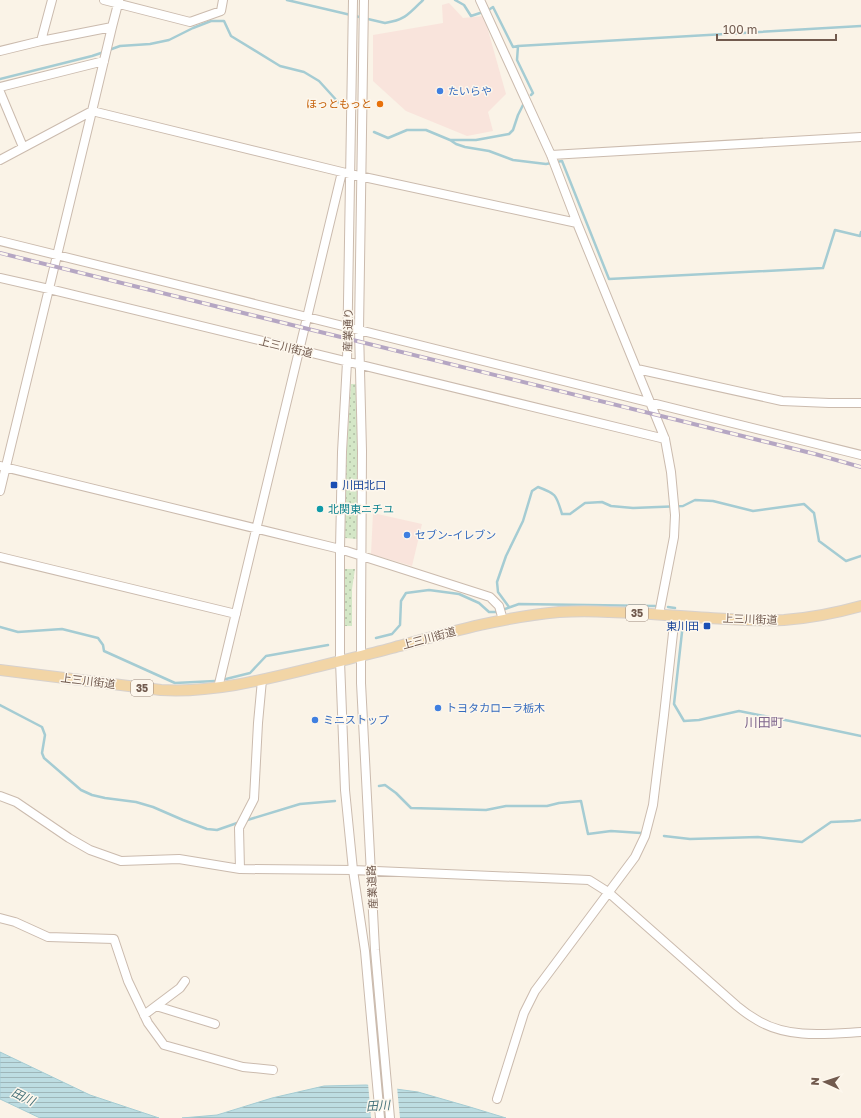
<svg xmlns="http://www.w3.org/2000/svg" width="861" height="1118" font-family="'Golos Text','Noto Sans JP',sans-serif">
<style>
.commercial{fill:#f9e4dc}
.grass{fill:url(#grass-dots)}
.water{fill:url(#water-rules);stroke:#a5ccd3}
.pier{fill:#faf3e7}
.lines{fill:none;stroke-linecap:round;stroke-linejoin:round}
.stream{stroke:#a5ccd3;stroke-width:2.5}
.minor-casing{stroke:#cbbbae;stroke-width:10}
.major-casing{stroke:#d7d1cd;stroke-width:12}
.minor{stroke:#fff;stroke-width:8}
.major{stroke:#f2d5a6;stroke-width:10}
.rail-casing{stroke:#b5a6c3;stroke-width:4}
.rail{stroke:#fdf7ed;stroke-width:2.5;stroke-dasharray:8;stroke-linecap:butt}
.shop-dot{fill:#3f7fe0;stroke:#fdf7ed;stroke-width:1.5}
.food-dot{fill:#e8710a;stroke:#fdf7ed;stroke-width:1.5}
.transit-dot{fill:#1a4fb4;stroke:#fdf7ed;stroke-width:1.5}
.culture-dot{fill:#0f9aa8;stroke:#fdf7ed;stroke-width:1.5}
.labels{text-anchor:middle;stroke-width:3;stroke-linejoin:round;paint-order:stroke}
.shield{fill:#fdf7ed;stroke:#9b897e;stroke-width:1}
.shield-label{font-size:10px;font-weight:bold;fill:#715a4e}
.shop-label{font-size:11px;fill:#366cbe;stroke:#fdf7ed;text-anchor:start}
.food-label{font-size:11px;fill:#c56008;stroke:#fdf7ed;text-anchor:end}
.street-label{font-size:11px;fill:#715a4e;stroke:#fdf7ed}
.transit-label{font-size:11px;fill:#164399;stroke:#fdf7ed;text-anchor:start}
.culture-label{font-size:11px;fill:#0d838f;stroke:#fdf7ed;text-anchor:start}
.water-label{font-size:12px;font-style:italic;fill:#47737b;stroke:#fdf7ed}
.quarter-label{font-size:13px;fill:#7f668d;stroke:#fdf7ed}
</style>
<defs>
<pattern id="grass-dots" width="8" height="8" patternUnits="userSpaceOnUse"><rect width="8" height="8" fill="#d4e7c7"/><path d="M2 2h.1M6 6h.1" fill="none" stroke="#b0bea4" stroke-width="1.8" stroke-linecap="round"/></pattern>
<pattern id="water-rules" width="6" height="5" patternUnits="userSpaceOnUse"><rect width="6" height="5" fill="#bddde2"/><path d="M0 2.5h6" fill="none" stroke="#9eb6b9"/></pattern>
</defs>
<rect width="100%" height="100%" fill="#faf3e7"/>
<path class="commercial" d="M 449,3 L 463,18 L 484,16 L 506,94 L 488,112 L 493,131 L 467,136 L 406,111 L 373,81 L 373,35 L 443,23 L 442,5 Z
M 373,513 L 422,524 L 412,566 L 371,554 Z"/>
<path class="grass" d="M 351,384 L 356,384 L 358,464 L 357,539 L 345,538 L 346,463 Z
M 344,569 L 355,569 L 352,589 L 352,626 L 344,626 Z"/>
<path class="water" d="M 0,1052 L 90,1095 L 159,1118 L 40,1118 L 0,1099 Z
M 366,1085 L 418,1092 L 470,1107 L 506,1118 L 182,1118 L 217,1115 L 272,1098 L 324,1086 Z"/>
<path class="pier" d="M 368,1083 L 397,1087 L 400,1118 L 371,1118 Z"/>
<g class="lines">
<path class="stream" d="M 287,0 L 385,23 C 405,20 409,14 423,0
M 455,0 L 464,5 L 471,16 L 480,13
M 490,9 L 493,7 L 513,47 L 518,46
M 109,50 L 120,46 L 150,44 L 169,40 L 193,28 L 211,21 L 224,21 L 231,36 L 280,66 L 304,72 L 319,81 L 339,103
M 0,79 L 92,56 L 104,52
M 531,95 L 533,93 L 517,60 L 518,46 L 861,26
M 374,132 L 388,138 L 407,130 L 426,130 L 450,140 L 456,144 L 465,147 L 489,151 L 513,160 L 546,164 L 562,161 L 609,279 L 823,268 L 835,230 L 860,236 L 861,232
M 451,140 L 476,140 L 509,134 L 513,130 L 518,115 L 524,103
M 509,607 L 498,592 L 497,582 L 506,556 L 523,521 L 532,491 L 538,487 C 557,494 556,495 562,514 L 570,514 L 585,503 L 602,502 L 611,506 L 633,508 L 683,506 L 695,500 L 713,501 L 753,511 L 804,504 L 814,513 L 819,541 L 846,561 L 861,556
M 668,607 L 675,608
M 505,609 L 519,604 L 655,606
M 683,623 L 674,704 L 684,721 L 699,720 L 739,711 L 790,721 L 861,736
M 0,627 L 18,632 L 62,629 L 98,638 L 103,645 L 104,651 L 175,683 L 215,681
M 376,638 L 392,634 L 400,625 L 401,601 L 406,593 L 429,590 L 459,594 L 479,603 L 489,612 L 496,612
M 226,679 L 250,673 L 266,656 L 328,645
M 0,705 L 42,727 L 45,735 L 42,753 L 44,758 L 81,790 L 92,795 L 105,798 L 136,802 L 153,807 L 183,820 L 207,829 L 217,830 L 240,822
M 379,786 L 385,785 L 396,793 L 411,808 L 486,810 L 506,806 L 547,806 L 559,803 L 581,801 L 588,834 L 611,831 L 641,833
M 244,821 L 300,804 L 335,801
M 664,836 L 690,839 L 758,837 L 802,842 L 831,822 L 854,821 L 861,820"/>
<defs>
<path id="minor" d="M 104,0 L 190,22 L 221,11 L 223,0
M 353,0 L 347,362 L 342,452 L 340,549 L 340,661 L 345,790 L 353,870 L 365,951 L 380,1118
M 364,0 L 359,330 L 362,451 L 361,623 L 361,683 L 375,950 L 390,1118
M 480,0 L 551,155 L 577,223
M 41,41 L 52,0
M 0,51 L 41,41 L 112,27 L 119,0
M 0,87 L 104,61
M 0,92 L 23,147
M 551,155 L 861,137
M 0,160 L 92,111 L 112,27
M 0,241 C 287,312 574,382 861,455
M 0,278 L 49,289 L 665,439
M 637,369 L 782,401 L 829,403 L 861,403
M 0,466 L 340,549 L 490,597 L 499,606 L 503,620
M 0,491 L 92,111 L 350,174 L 577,223 L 665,439 L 671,472 L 675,515 L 674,537 L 659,614
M 0,557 L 236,614
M 218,688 L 342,172
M 0,796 L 16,802 L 69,838 L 90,850 L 121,861 L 179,859 L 240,869 L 353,870 L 589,880 L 608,892 L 737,1006 C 743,1011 750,1016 757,1020 C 788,1039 827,1034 861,1032
M 240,869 L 239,828 L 254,799 L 258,723 L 262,680
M 0,918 L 15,922 L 48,937 L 114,939 L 128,981 L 148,1023 L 164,1045 L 243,1067 L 273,1070
M 156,1006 L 215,1024
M 144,1015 L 180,988 L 185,981
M 497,1099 L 524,1013 L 535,991 L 635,857 L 645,836 L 653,805 L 664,715 L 675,615"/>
<path id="major" d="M 0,670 L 161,690 C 212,693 263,680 312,668 C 339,661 366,655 392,648 C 447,633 502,617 559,612 C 576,611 593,611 609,612 C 648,613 688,617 727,619 C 746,620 765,621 784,620 C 810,618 836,613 861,606"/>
</defs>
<use href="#minor" class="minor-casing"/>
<use href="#major" class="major-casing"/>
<use href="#minor" class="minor"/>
<use href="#major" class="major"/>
<defs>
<path id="rail" d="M 0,253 L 815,454 L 861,467"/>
</defs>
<use href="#rail" class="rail-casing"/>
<use href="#rail" class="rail"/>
</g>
<g class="shop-dot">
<circle cx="440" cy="91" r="4"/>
<circle cx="407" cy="535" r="4"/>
<circle cx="438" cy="708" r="4"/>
<circle cx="315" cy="720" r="4"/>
</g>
<circle class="food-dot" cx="380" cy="104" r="4"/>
<g class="transit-dot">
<rect x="330" y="481" width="8" height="8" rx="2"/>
<rect x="703" y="622" width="8" height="8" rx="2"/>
</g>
<circle class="culture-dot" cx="320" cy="509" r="4"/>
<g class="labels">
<g class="shield">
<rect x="626" y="605" width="22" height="16" rx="3"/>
<rect x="131" y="680" width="22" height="16" rx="3"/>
</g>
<g class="shield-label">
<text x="637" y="617">35</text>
<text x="142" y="692">35</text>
</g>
<g class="shop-label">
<text x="448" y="95">たいらや</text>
<text x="415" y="539">セブン-イレブン</text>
<text x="446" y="712">トヨタカローラ栃木</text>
<text x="323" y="724">ミニストップ</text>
</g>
<g class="food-label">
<text x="372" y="108">ほっともっと</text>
</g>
<g class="street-label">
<text transform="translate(348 330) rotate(-89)" y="4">産業通り</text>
<text transform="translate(286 347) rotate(14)" y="4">上三川街道</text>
<text transform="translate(750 619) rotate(2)" y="4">上三川街道</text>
<text transform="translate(429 638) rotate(-15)" y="4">上三川街道</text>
<text transform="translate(88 681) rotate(7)" y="4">上三川街道</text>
<text transform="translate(372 887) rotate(-93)" y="4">産業道路</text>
</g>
<g class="transit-label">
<text x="342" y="489">川田北口</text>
<text x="699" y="630" text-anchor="end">東川田</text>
</g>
<g class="culture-label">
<text x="328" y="513">北関東ニチユ</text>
</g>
<g class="water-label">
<text transform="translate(23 1097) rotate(26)" y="4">田川</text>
<text transform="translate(378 1106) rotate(-4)" y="4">田川</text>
</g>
<g class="quarter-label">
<text x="764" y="727">川田町</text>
</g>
</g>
<g transform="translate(825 1082) rotate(273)" stroke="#fdf7ed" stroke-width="3" paint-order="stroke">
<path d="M0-3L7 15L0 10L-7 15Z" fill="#715a4e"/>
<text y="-6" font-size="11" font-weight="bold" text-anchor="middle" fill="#715a4e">N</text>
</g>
<path d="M717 34v6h119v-6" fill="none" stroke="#715a4e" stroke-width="2"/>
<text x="723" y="34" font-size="12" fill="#715a4e" stroke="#fdf7ed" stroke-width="3" paint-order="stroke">100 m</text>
</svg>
